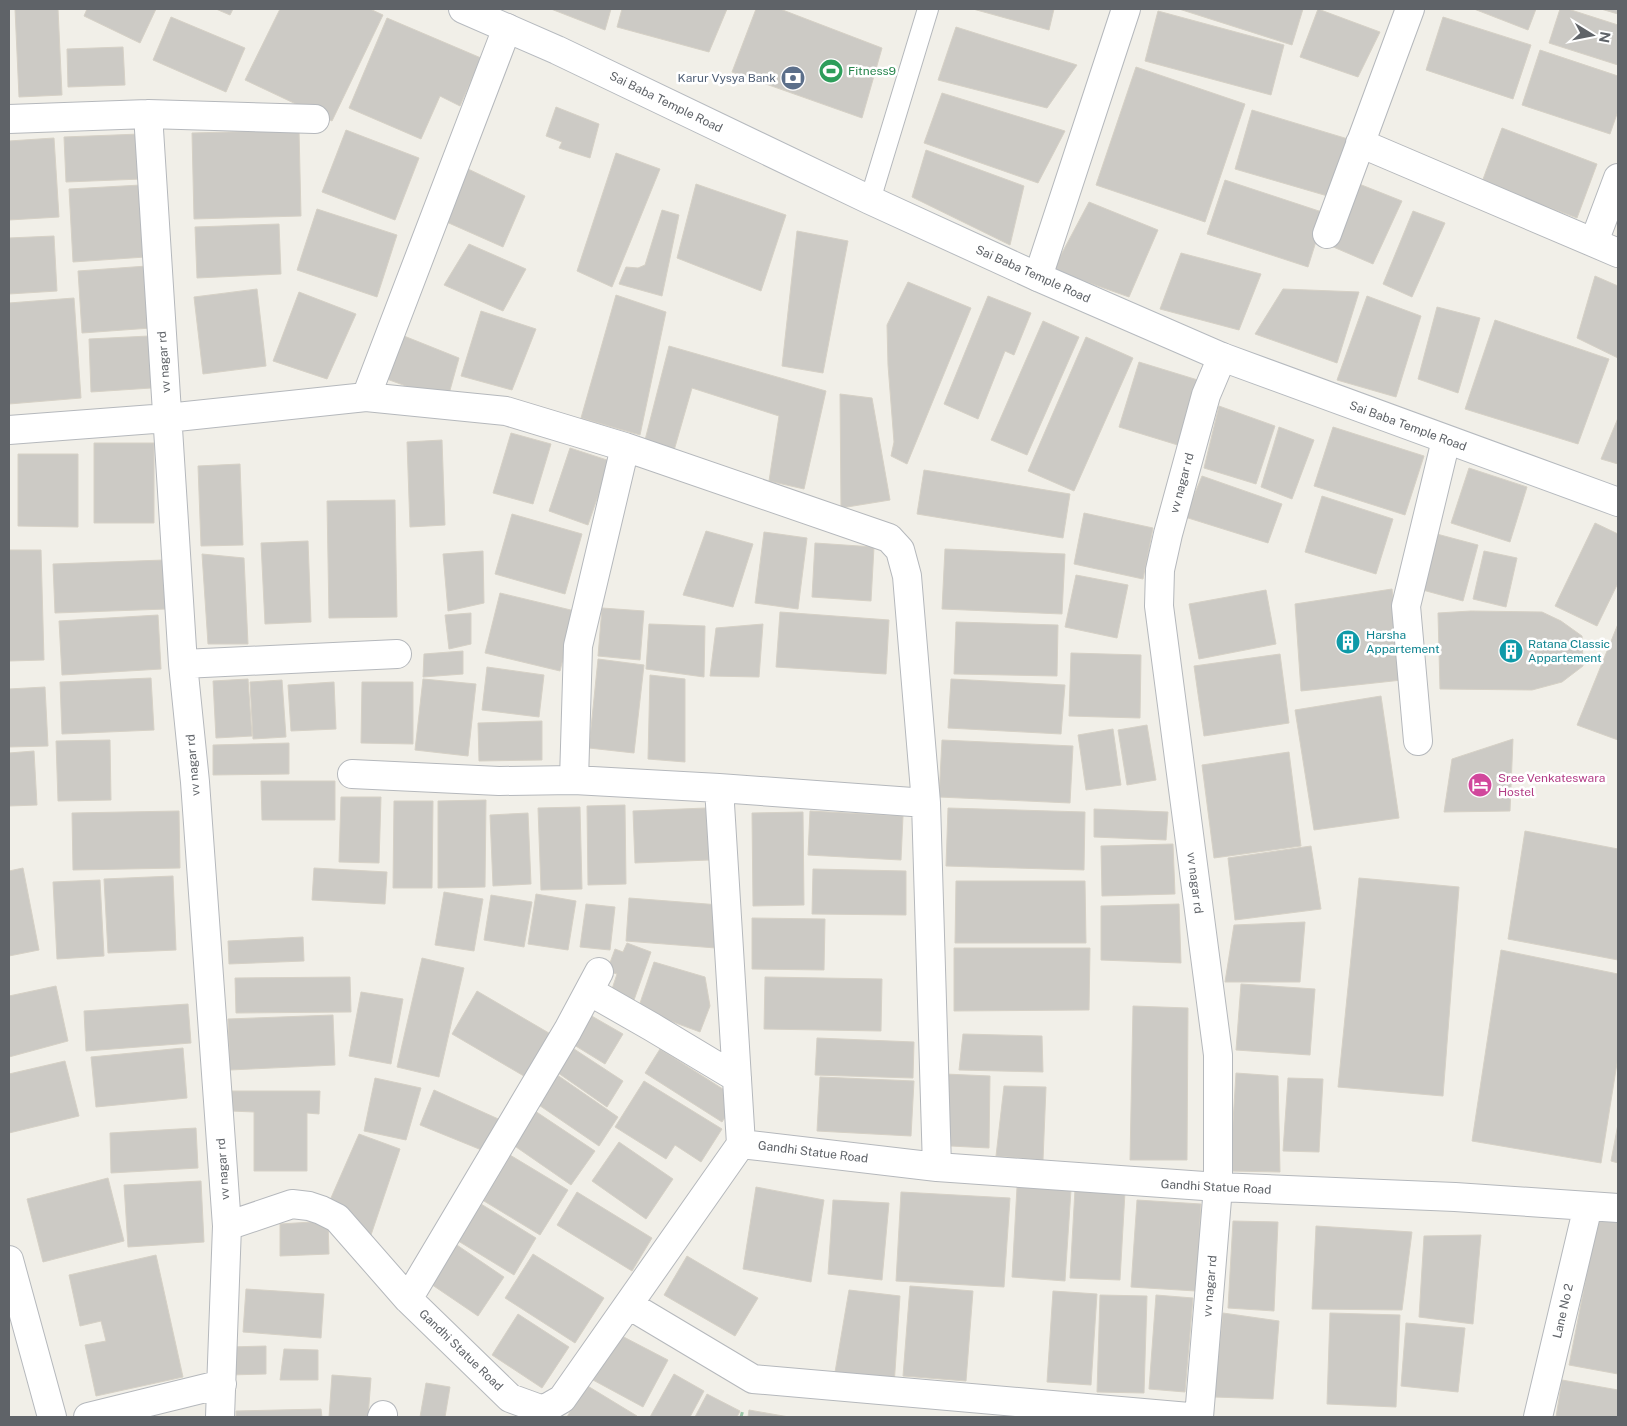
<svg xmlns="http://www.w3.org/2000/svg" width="1627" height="1426" font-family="'Public Sans',sans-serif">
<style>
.building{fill:#cccac5;stroke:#d6d1c6}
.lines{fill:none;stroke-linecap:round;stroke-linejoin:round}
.lane-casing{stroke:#b5b8bc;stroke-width:22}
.street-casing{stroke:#b5b8bc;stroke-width:30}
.secondary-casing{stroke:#b6babf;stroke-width:30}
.path{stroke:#9cc7a9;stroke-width:3;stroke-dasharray:5 2.5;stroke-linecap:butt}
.lane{stroke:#fff;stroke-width:20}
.street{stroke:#fff;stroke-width:28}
.secondary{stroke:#fff;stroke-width:28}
.labels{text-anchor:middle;stroke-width:5;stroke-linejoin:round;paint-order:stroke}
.leisure-label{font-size:12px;fill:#27864d;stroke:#fff;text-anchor:start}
.service-label{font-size:12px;fill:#4e5e75;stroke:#fff;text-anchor:end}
.street-label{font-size:12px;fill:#5f6368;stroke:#fff}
.culture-label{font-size:12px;fill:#0d838f;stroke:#fff;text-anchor:start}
.hotel-label{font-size:12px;fill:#b23c85;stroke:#fff;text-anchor:start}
</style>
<rect width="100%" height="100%" fill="#f1efe8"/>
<path class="building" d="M 15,9 L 58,9 L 62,95 L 19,97 Z
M 87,9 L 156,9 L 140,43 L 84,16 Z
M 216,9 L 233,9 L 230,15 Z
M 280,9 L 370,9 L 383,15 L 332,121 L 245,80 Z
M 551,9 L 611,9 L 605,30 Z
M 622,9 L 727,9 L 709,52 L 617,27 Z
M 756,9 L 780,9 L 882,48 L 862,118 L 732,72 Z
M 973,9 L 1054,9 L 1049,30 Z
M 1179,9 L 1303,9 L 1292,45 Z
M 1318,9 L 1380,32 L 1358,77 L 1300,57 Z
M 1474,9 L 1536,9 L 1528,30 Z
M 1560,9 L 1568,9 L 1618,25 L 1618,65 L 1549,43 Z
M 1601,9 L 1618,9 L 1618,14 Z
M 1158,11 L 1284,45 L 1271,95 L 1145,61 Z
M 171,17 L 245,48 L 226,92 L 153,60 Z
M 1443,17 L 1531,45 L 1513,99 L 1426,70 Z
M 387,18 L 481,58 L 460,106 L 440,96 L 421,139 L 349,108 Z
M 956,27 L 1077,65 L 1047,108 L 938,80 Z
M 123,47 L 125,85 L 68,87 L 67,49 Z
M 1540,50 L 1618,76 L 1618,111 L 1610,134 L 1522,105 Z
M 1136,67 L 1245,104 L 1205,222 L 1096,185 Z
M 942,93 L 1065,131 L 1038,183 L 924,143 Z
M 556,107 L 599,124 L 590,158 L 559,148 L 562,142 L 546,136 Z
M 1252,110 L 1348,139 L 1331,197 L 1235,169 Z
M 1502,128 L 1597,164 L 1577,218 L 1482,182 Z
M 299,130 L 301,216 L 194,219 L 192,133 Z
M 346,130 L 419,158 L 395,220 L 322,192 Z
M 140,134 L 141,179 L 66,182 L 64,137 Z
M 54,138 L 59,217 L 9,220 L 9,141 Z
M 926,150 L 1024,186 L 1010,245 L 912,197 Z
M 616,153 L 660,169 L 612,287 L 577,271 Z
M 466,168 L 525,196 L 503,247 L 442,220 Z
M 1225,180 L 1325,213 L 1308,267 L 1207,234 Z
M 1354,182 L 1402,201 L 1373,264 L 1331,246 Z
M 696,184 L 786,215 L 761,291 L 677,258 Z
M 141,185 L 145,257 L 73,262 L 69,189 Z
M 1089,202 L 1158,230 L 1129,297 L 1053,270 Z
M 317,209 L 397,235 L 377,297 L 297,270 Z
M 662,210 L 679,215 L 662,296 L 619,284 L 626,267 L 638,268 L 645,265 Z
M 1413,211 L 1445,223 L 1412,297 L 1383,284 Z
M 279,224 L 281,274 L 197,278 L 195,227 Z
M 797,231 L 848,241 L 823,373 L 782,366 Z
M 54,236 L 57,291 L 9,294 L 9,238 Z
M 469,244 L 526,269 L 503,311 L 444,285 Z
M 1181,253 L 1261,274 L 1239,330 L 1160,309 Z
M 147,266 L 151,328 L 82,333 L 78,271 Z
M 1595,276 L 1618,286 L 1618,358 L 1577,338 Z
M 908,282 L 971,308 L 907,464 L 891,456 L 894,442 L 888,365 L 887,325 Z
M 257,289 L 266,366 L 203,374 L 194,297 Z
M 1283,289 L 1359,292 L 1337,363 L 1255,334 Z
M 299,292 L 356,314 L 327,379 L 273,361 Z
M 616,295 L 666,312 L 640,435 L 581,418 Z
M 988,296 L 1031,313 L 1014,355 L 1005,351 L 978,419 L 944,404 Z
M 1367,296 L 1421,316 L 1396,397 L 1337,380 Z
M 74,298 L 81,398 L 9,404 L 9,303 Z
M 1437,307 L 1480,318 L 1458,393 L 1418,379 Z
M 481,311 L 536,329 L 512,390 L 461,376 Z
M 1495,320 L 1609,359 L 1578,444 L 1465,409 Z
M 1043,321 L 1079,337 L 1027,455 L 991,440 Z
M 149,336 L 151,388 L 91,392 L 89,339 Z
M 404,336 L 459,358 L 447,401 L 384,378 Z
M 1086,337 L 1133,358 L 1074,491 L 1028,471 Z
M 669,346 L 826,391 L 804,489 L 769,481 L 779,416 L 692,388 L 673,454 L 644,444 Z
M 1139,362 L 1201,381 L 1181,446 L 1119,427 Z
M 840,394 L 872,398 L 890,500 L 841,508 Z
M 1219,406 L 1275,426 L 1256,484 L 1204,468 Z
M 1618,418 L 1618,464 L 1601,459 Z
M 1279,427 L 1314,440 L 1292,499 L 1261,487 Z
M 1333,427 L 1424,456 L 1405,515 L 1314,486 Z
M 511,433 L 551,444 L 533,504 L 493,493 Z
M 442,440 L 445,525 L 410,527 L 407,442 Z
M 94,443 L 154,443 L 154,523 L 94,523 Z
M 570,448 L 610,461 L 588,525 L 549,511 Z
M 18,454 L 78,454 L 78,527 L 18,526 Z
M 240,464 L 243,545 L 201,546 L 198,466 Z
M 1469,468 L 1527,487 L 1510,542 L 1451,523 Z
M 924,470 L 1070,494 L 1063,538 L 917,514 Z
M 1202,476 L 1282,504 L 1268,543 L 1185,517 Z
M 1322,496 L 1393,519 L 1376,574 L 1305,552 Z
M 395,500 L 397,617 L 329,618 L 327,501 Z
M 1084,513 L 1153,528 L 1143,579 L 1074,564 Z
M 512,514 L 582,534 L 565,594 L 495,574 Z
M 1595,523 L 1618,534 L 1618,583 L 1597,626 L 1555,606 Z
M 706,531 L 753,544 L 733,607 L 683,595 Z
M 764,532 L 807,538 L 798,609 L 755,603 Z
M 1433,533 L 1478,545 L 1463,601 L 1419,589 Z
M 308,541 L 311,622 L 265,624 L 261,543 Z
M 815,543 L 874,547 L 871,601 L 812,597 Z
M 945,549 L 1065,554 L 1062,614 L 942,609 Z
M 9,550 L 41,550 L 44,660 L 9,661 Z
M 483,551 L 484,603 L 448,611 L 443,554 Z
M 1484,551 L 1517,558 L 1506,607 L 1473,599 Z
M 202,554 L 244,558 L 248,644 L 208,644 Z
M 164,560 L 166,609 L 55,613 L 53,564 Z
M 1076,575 L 1128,585 L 1117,638 L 1065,627 Z
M 1392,589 L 1402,680 L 1301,691 L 1295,604 Z
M 1266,590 L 1276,644 L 1199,659 L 1189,604 Z
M 500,593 L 575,611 L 560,671 L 485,653 Z
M 602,608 L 644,611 L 640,660 L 598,656 Z
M 1471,611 L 1542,612 L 1561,621 L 1582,636 L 1583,666 L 1562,682 L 1532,690 L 1440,689 L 1438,613 Z
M 780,612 L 889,620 L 886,674 L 776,667 Z
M 471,613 L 471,644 L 449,649 L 445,615 Z
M 158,615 L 161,669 L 62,675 L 59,621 Z
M 956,622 L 1058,625 L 1057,676 L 954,674 Z
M 649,624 L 705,626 L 704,677 L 646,669 Z
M 763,624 L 759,677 L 710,676 L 716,628 Z
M 1618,624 L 1618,740 L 1577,725 Z
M 463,651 L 463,674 L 423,677 L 424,654 Z
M 1071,653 L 1141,655 L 1140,718 L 1069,716 Z
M 1280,654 L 1289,723 L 1204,736 L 1194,666 Z
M 598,659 L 644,665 L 634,753 L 589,748 Z
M 487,667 L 544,675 L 539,717 L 482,710 Z
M 650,675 L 685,679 L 685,762 L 648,759 Z
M 151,678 L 154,730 L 62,734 L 60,682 Z
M 248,679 L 252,736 L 216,738 L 213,681 Z
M 423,679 L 476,684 L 468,756 L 415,750 Z
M 951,679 L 1065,685 L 1061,734 L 948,728 Z
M 282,680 L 286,737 L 253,739 L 250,682 Z
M 334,682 L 336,729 L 291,731 L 288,685 Z
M 362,682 L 413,682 L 413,744 L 361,743 Z
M 45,687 L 48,746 L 9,747 L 9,689 Z
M 1381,696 L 1399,818 L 1314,830 L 1295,710 Z
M 542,721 L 542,760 L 479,761 L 478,723 Z
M 1147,725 L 1156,780 L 1127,785 L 1118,730 Z
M 1113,729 L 1121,785 L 1086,790 L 1078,735 Z
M 1513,739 L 1510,811 L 1444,812 L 1452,759 Z
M 110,740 L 111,800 L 58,801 L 56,741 Z
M 942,740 L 1073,746 L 1070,803 L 939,797 Z
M 289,743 L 289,774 L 213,775 L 213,745 Z
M 34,751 L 37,805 L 9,806 L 9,753 Z
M 1289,752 L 1301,846 L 1214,858 L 1202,765 Z
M 261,781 L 335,781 L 335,820 L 262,820 Z
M 341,797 L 381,797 L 379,863 L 339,862 Z
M 486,800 L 485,887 L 438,888 L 438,801 Z
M 394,801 L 433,801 L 432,888 L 393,888 Z
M 625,805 L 626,884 L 588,885 L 587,806 Z
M 580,807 L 582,889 L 541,890 L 538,808 Z
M 706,808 L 709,860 L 635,863 L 633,811 Z
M 948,808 L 1085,812 L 1084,870 L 946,866 Z
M 1094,809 L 1168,812 L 1166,840 L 1094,837 Z
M 179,811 L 180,868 L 73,870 L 72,813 Z
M 810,811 L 903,816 L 901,860 L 808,855 Z
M 803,812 L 804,905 L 753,906 L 752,813 Z
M 528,813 L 531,884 L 493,886 L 490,815 Z
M 1525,831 L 1618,849 L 1618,960 L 1508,939 Z
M 1173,844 L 1175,894 L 1102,896 L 1101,846 Z
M 1311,846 L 1321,909 L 1235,920 L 1228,858 Z
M 23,868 L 39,950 L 9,956 L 9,871 Z
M 314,868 L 387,872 L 385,904 L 312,900 Z
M 813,869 L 906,871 L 906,915 L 812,914 Z
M 173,876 L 176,950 L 108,953 L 104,879 Z
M 1359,878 L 1459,887 L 1443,1096 L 1338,1087 Z
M 100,880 L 104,956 L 57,959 L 53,882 Z
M 956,881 L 1085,881 L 1086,943 L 955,943 Z
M 444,892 L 483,899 L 474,951 L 435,945 Z
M 536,894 L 576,901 L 568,950 L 528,944 Z
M 491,895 L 532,902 L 524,947 L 484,940 Z
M 629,898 L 720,905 L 716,948 L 626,941 Z
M 586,904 L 615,907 L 610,950 L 580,947 Z
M 1179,904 L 1181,963 L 1101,960 L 1101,906 Z
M 752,918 L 825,919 L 824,970 L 752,969 Z
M 1305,922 L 1300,982 L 1225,982 L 1234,925 Z
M 303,937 L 304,961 L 229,964 L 228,941 Z
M 627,943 L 651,952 L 634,1000 L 611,992 L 617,974 L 607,971 L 615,949 L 623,952 Z
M 954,948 L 1090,948 L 1089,1010 L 954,1011 Z
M 1501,950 L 1618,974 L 1618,1057 L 1601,1163 L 1472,1141 Z
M 422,958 L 464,968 L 439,1077 L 397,1067 Z
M 654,962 L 705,977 L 710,1006 L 700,1032 L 638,1009 Z
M 350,977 L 351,1012 L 236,1013 L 235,978 Z
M 765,977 L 882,979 L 881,1031 L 764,1029 Z
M 1241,984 L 1315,989 L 1310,1055 L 1236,1050 Z
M 56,986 L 68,1041 L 9,1057 L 9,996 Z
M 477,991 L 554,1036 L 529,1079 L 452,1034 Z
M 361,992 L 403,999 L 391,1064 L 349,1056 Z
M 188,1004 L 191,1043 L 86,1051 L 84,1011 Z
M 1133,1006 L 1188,1008 L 1187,1160 L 1130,1160 Z
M 583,1011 L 623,1034 L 605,1064 L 566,1040 Z
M 333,1015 L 335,1065 L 230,1070 L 228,1019 Z
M 963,1034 L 1042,1036 L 1043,1072 L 959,1070 Z
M 817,1038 L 914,1042 L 913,1078 L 815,1075 Z
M 565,1043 L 623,1081 L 607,1107 L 551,1068 Z
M 183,1048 L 187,1098 L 96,1107 L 91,1057 Z
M 660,1049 L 737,1098 L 722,1122 L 645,1073 Z
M 65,1061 L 79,1116 L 9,1133 L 9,1074 Z
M 550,1070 L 618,1117 L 599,1146 L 530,1099 Z
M 1236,1073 L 1278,1076 L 1280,1172 L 1230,1171 Z
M 945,1074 L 990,1076 L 989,1148 L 951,1146 Z
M 820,1077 L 914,1081 L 911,1136 L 817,1131 Z
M 375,1078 L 421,1088 L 406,1140 L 364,1131 Z
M 1288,1078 L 1323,1079 L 1319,1152 L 1283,1151 Z
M 644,1081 L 722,1129 L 701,1162 L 675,1145 L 666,1159 L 615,1127 Z
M 1004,1086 L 1046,1087 L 1043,1160 L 996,1156 Z
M 434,1090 L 505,1122 L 489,1153 L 420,1125 Z
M 232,1091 L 320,1091 L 319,1114 L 307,1113 L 307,1171 L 254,1171 L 254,1112 L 231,1111 Z
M 529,1107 L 595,1151 L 571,1185 L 506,1140 Z
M 1618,1124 L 1618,1163 L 1611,1161 Z
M 196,1128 L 198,1168 L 111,1173 L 110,1133 Z
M 359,1134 L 400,1149 L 371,1235 L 352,1227 L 327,1207 Z
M 619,1142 L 673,1179 L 646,1219 L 592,1181 Z
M 505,1152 L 568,1190 L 540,1235 L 479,1198 Z
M 108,1178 L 124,1241 L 43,1262 L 27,1199 Z
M 201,1181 L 204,1242 L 128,1247 L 124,1185 Z
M 756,1187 L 824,1200 L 811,1282 L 743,1269 Z
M 1017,1187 L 1071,1190 L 1065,1281 L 1012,1277 Z
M 1075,1189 L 1125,1192 L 1120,1280 L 1070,1278 Z
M 577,1192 L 652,1238 L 632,1271 L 557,1225 Z
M 901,1192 L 1010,1198 L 1004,1287 L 896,1281 Z
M 473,1199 L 536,1238 L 514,1275 L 450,1236 Z
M 833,1200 L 889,1203 L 882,1280 L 828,1274 Z
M 1137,1200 L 1201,1204 L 1196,1291 L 1131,1287 Z
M 1598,1217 L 1618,1221 L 1618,1374 L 1569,1365 Z
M 328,1221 L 329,1254 L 280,1256 L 280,1224 Z
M 1233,1221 L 1278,1222 L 1274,1311 L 1228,1308 Z
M 1316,1226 L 1412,1232 L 1402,1310 L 1312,1309 Z
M 1481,1235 L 1473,1324 L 1419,1317 L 1424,1236 Z
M 451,1241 L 504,1277 L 478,1316 L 425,1280 Z
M 533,1254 L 604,1298 L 575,1343 L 505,1298 Z
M 156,1255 L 183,1377 L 96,1396 L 85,1345 L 106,1341 L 101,1321 L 80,1326 L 69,1275 Z
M 687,1256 L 758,1298 L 735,1336 L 664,1295 Z
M 910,1286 L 973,1291 L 966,1381 L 903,1376 Z
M 246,1289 L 324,1294 L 321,1338 L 243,1332 Z
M 849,1290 L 900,1296 L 894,1386 L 834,1378 Z
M 1053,1291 L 1097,1294 L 1091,1385 L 1047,1382 Z
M 1100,1295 L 1147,1296 L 1144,1393 L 1097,1392 Z
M 1156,1295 L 1193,1298 L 1185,1392 L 1149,1389 Z
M 1223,1313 L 1279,1321 L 1273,1399 L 1214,1397 Z
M 1330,1313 L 1400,1315 L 1396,1407 L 1327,1404 Z
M 518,1314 L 569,1347 L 542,1388 L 492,1355 Z
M 1406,1323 L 1465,1328 L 1458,1392 L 1401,1386 Z
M 618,1334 L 668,1360 L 643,1407 L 593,1380 Z
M 266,1346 L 266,1374 L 228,1375 L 229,1347 Z
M 284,1349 L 318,1350 L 318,1380 L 280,1380 Z
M 674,1374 L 704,1391 L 690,1417 L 650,1417 Z
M 332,1375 L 371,1378 L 368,1417 L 329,1417 Z
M 1562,1380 L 1618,1390 L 1618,1417 L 1556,1417 Z
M 426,1383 L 450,1387 L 445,1417 L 420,1417 Z
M 586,1385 L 637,1416 L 637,1417 L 567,1417 Z
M 707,1394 L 740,1411 L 737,1417 L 695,1417 Z
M 321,1409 L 322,1417 L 236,1417 L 236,1411 Z
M 749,1410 L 789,1417 L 748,1417 Z"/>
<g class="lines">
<defs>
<path id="lane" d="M 870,200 L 928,9"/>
<path id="street" d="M 148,114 L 183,664 L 195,782 L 227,1226 L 220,1417
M 9,119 L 148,114 L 315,119
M 1360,143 L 1618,253
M 1327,234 L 1410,9
M 1594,242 L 1618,178
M 1038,277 L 1126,9
M 366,397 L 507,28
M 9,430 L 167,418 L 366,397 L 506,411 L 625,447 L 889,538 L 900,550 L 907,576 L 926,803 L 937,1167
M 183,664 L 397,654
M 1418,741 L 1406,606 L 1446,440
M 352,774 L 499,781 L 574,780 L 719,788 L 926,803
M 574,780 L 578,646 L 625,447
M 719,788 L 741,1144
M 589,991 L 652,1027 L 737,1078
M 227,1226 L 292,1204 L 309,1206 L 321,1210 L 337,1218 L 408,1299 L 510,1398 L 543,1410 L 562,1399 L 741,1144 L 937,1167 L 1218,1187 L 1455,1197 L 1618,1208
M 9,1260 L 52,1417
M 408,1299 L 568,1030 L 599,972
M 629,1305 L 753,1379 L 1189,1417
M 88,1417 L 222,1384
M 382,1417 L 383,1415
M 1199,1417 L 1218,1187 L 1218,1055 L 1159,606 L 1160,570 L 1168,534 L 1206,395 L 1222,357
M 1538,1417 L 1588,1206"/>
<path id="secondary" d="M 463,9 L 557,50 L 870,200 L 1038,277 L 1222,357 L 1618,502"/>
</defs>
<use href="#lane" class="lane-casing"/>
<use href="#street" class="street-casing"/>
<use href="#secondary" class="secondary-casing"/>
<path class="path" d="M 741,1417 L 743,1410"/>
<use href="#lane" class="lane"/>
<use href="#street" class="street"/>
<use href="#secondary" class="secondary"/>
</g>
<defs>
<symbol id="stadium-disc" viewBox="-11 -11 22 22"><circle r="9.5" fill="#2e9e5b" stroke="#fff"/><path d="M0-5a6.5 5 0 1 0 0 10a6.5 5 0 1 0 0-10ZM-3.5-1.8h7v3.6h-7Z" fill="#fff"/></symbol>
<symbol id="bank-disc" viewBox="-11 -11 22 22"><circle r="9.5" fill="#5c6f8a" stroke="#fff"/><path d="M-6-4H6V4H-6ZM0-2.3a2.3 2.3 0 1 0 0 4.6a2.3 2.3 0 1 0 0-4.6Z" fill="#fff"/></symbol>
<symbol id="building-disc" viewBox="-11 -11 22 22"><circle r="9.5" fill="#0f9aa8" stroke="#fff"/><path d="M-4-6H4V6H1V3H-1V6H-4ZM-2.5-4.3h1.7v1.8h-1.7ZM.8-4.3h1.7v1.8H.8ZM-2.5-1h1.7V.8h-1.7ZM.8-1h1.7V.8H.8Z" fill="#fff"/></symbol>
<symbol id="hotel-disc" viewBox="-11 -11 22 22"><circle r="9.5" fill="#d1479c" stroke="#fff"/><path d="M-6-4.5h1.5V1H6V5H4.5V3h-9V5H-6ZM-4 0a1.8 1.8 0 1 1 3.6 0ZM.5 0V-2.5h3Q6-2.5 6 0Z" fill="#fff"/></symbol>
</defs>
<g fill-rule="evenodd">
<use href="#stadium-disc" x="817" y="57" width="28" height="28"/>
<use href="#bank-disc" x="779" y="64" width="28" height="28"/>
<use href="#building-disc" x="1334" y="628" width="28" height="28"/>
<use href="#building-disc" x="1497" y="637" width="28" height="28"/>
<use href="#hotel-disc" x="1466" y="771" width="28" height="28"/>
</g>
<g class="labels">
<g class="leisure-label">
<text x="848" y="75">Fitness9</text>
</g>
<g class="service-label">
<text x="776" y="82">Karur Vysya Bank</text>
</g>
<g class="street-label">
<text transform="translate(666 102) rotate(26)" y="4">Sai Baba Temple Road</text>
<text transform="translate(1033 274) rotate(24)" y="4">Sai Baba Temple Road</text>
<text transform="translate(164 362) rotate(-94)" y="4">vv nagar rd</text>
<text transform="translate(1408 426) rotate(20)" y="4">Sai Baba Temple Road</text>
<text transform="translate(1182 483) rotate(-75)" y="4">vv nagar rd</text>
<text transform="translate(193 765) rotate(-95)" y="4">vv nagar rd</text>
<text transform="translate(1195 883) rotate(83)" y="4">vv nagar rd</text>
<text transform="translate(813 1152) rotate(7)" y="4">Gandhi Statue Road</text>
<text transform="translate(223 1169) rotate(-94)" y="4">vv nagar rd</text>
<text transform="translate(1216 1187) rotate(3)" y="4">Gandhi Statue Road</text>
<text transform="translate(1210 1286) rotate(-85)" y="4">vv nagar rd</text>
<text transform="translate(1563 1311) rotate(-77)" y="4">Lane No 2</text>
<text transform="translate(461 1350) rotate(44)" y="4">Gandhi Statue Road</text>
</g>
<g class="culture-label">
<text x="1366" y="639">Harsha<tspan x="1366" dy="14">Appartement</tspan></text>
<text x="1528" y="648">Ratana Classic<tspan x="1528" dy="14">Appartement</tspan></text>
</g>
<g class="hotel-label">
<text x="1498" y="782">Sree Venkateswara<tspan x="1498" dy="14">Hostel</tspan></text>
</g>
</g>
<rect width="1627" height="1426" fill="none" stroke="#5f6368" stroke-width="20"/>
<g transform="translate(1592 35) rotate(100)" stroke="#ffffff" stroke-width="4" paint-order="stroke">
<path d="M0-4L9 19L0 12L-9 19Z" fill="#5f6368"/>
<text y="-8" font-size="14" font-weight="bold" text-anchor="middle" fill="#5f6368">N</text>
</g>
</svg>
